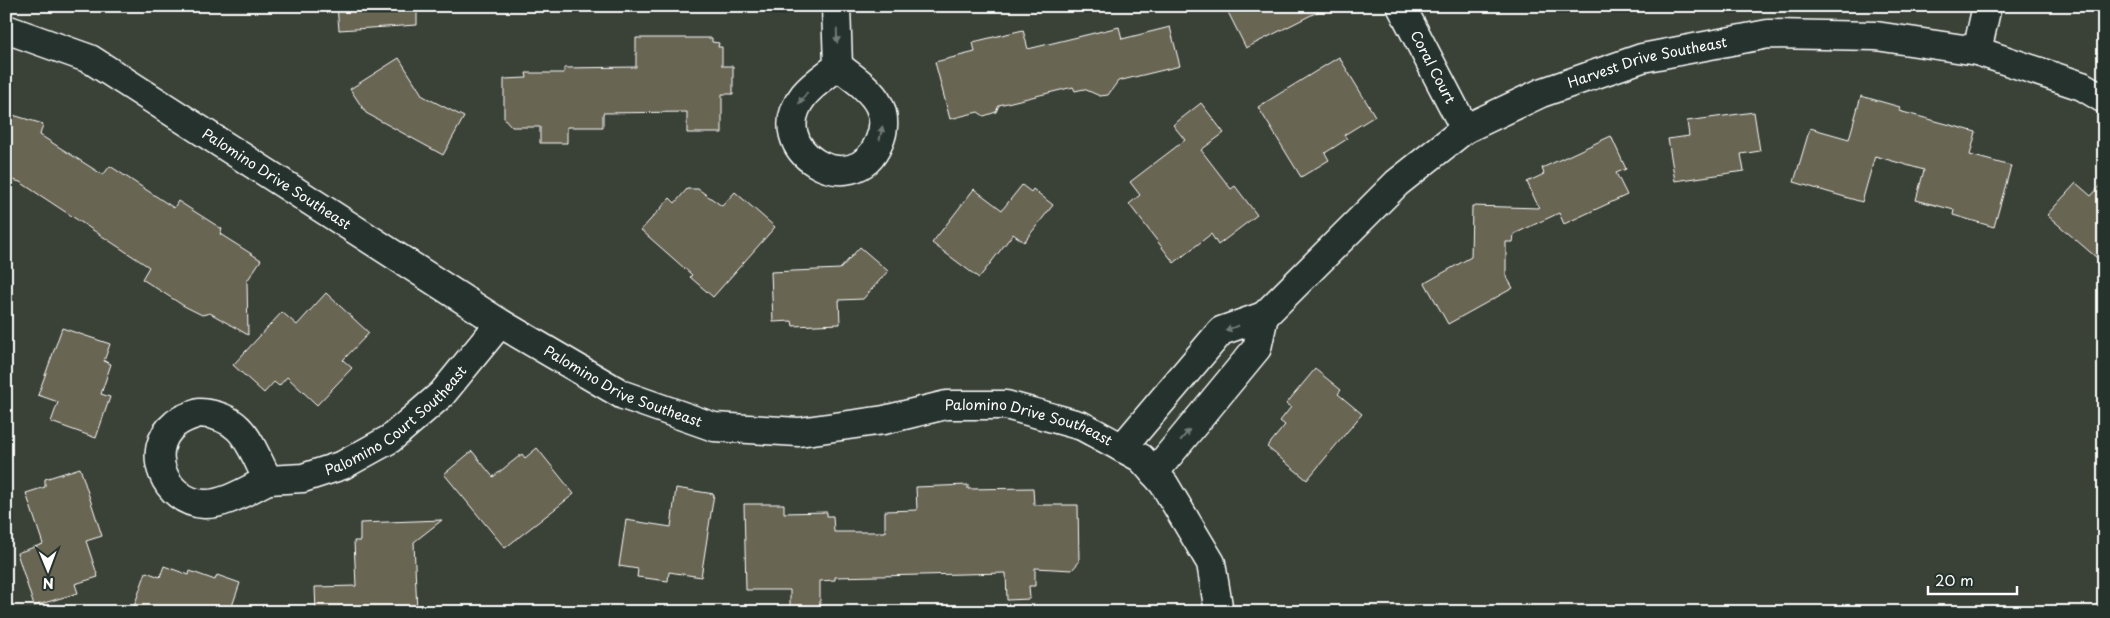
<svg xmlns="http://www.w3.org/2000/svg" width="2110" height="618" font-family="'Playpen Sans',sans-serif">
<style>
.building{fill:#696552;stroke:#fff}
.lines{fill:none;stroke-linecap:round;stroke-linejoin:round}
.minor-casing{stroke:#fff;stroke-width:31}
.minor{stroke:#26332d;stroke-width:28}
.oneway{fill:#727a76}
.labels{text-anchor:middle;stroke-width:4;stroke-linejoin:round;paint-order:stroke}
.street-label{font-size:14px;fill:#fff;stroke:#26332d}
</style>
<rect width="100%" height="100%" fill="#3a4238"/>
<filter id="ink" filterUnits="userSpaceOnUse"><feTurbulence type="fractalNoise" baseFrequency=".02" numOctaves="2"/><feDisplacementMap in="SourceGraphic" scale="10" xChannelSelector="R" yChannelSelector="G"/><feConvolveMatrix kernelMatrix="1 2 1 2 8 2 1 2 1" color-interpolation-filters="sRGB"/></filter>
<g filter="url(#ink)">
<path class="building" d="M 337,6 L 417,6 L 417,25 L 339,30 Z
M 1225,6 L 1329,6 L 1246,48 Z
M 1119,27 L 1122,39 L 1170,27 L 1180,66 L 1118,81 L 1108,95 L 1100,96 L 1084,89 L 1075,91 L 1073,87 L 999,105 L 996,112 L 984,116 L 978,112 L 950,119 L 935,62 L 975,52 L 973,42 L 1023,30 L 1028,49 Z
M 636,38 L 712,38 L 712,42 L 719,43 L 718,47 L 722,47 L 722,66 L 733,66 L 733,94 L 722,94 L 722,133 L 687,133 L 687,112 L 603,113 L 603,127 L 567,127 L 567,143 L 540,143 L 540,127 L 512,127 L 504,118 L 504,79 L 527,78 L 526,73 L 564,73 L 564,68 L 636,67 Z
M 1339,57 L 1375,116 L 1344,135 L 1347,139 L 1325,153 L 1329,160 L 1301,177 L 1258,107 Z
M 399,58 L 423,96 L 464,117 L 443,155 L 366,113 L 350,89 Z
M 1861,96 L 1900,107 L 1899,111 L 1976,132 L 1970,155 L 2011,166 L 1994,227 L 1953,215 L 1954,210 L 1916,200 L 1924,170 L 1875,156 L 1862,202 L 1794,182 L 1810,128 L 1849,139 Z
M 1201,103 L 1224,133 L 1201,150 L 1231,189 L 1235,186 L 1257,215 L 1218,245 L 1211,234 L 1174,263 L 1129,204 L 1140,195 L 1130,182 L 1185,140 L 1173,125 Z
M 1754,112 L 1760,151 L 1741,154 L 1744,171 L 1675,181 L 1668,139 L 1689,136 L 1687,121 Z
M 6,113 L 43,124 L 40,135 L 103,175 L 110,166 L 174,208 L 178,201 L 222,229 L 220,234 L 261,260 L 247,281 L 248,335 L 210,313 L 202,315 L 184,306 L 142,279 L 149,267 L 20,182 L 6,178 Z
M 1611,136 L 1626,169 L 1616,173 L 1627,195 L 1564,224 L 1559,213 L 1514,234 L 1513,242 L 1506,242 L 1506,276 L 1513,288 L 1448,324 L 1425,283 L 1471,257 L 1472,206 L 1539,208 L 1527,182 L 1544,174 L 1542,168 Z
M 2104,182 L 2104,264 L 2047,215 L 2076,183 L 2091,196 Z
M 1022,185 L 1031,192 L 1033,189 L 1053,205 L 1024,242 L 1013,234 L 979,278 L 932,243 L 974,189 L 1002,210 Z
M 687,189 L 698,189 L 722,206 L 735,192 L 775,227 L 713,297 L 690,277 L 692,275 L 641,230 L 670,198 L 675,203 Z
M 860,247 L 888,271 L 863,299 L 839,300 L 840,324 L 793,326 L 792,321 L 773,322 L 771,272 L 840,269 Z
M 326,293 L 369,333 L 343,360 L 352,368 L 317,405 L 287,377 L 279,386 L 274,382 L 264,393 L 233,365 L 282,312 L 297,325 Z
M 62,328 L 110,344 L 104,361 L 111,364 L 101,394 L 110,397 L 96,438 L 51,422 L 58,402 L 38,395 Z
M 1315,369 L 1341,390 L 1338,394 L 1362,414 L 1307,480 L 1267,447 L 1285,425 L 1280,421 L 1291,407 L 1286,404 Z
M 537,448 L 574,494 L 505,548 L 444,474 L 472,451 L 493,477 L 522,454 L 525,458 Z
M 80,468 L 102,536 L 86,541 L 98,577 L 75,584 L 78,593 L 34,606 L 17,553 L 43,544 L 26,493 L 45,487 L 45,479 Z
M 968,485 L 968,489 L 1033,488 L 1034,505 L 1078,505 L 1079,562 L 1072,570 L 1035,568 L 1035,586 L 1029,586 L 1030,599 L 1007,600 L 1006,573 L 835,577 L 835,580 L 820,581 L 820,612 L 790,612 L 790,590 L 746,590 L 744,504 L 784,504 L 784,513 L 827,512 L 827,516 L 833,516 L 834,532 L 885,532 L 885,511 L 917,510 L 916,487 Z
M 676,488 L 714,494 L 701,577 L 669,572 L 668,581 L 637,577 L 638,569 L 619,566 L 626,520 L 671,527 Z
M 442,520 L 414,542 L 417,612 L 316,612 L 315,587 L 356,586 L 354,541 L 360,541 L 360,523 Z
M 164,566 L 189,575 L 190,571 L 215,580 L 217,575 L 240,583 L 230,612 L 132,612 L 146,572 L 160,577 Z"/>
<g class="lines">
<defs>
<g id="minor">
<path d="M 836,6 L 838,66 C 852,77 871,89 879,105 C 885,117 884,131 879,142 C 854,205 760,150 804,95 C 813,84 827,75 838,66"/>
<path id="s1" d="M 1401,6 L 1465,129"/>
<path id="s2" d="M 6,29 L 90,59 L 500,323 L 623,395 L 714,427 L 799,432 L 884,420 L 946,405 L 1006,405 L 1082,426 L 1141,458 L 1164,484 L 1211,563 L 1219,612"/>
<path d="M 1977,51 L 1987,6"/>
<path id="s3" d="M 1264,316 L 1397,183 L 1465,129 L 1541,93 L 1642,58 L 1768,34 L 1876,36 L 1977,51 L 2082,86 L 2104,99"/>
<path d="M 199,413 C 244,415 250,446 268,480 C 249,489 225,505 204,504 C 165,502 143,450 175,424 C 182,418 190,416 199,413 Z"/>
<path d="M 1122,448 L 1221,331 L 1264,316 L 1257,348 L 1154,473"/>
<path id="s4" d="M 268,480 L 303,478 L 343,465 L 390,439 L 442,394 L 500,323"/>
</g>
</defs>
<use href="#minor" class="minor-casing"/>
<use href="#minor" class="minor"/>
</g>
<defs><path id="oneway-solid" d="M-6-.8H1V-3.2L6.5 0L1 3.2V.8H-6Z" transform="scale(1.25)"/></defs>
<g class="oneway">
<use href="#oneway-solid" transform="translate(837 36) rotate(88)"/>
<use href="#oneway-solid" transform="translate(803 98) rotate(127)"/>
<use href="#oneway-solid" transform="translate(881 133) rotate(-78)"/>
<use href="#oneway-solid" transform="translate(1232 328) rotate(161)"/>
<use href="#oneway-solid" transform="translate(1185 435) rotate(-50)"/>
</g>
</g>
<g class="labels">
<g class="street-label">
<text dy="5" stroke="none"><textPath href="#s3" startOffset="470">Harvest Drive Southeast</textPath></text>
<text dy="5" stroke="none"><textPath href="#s1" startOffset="69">Coral Court</textPath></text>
<text dy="5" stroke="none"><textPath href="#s2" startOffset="311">Palomino Drive Southeast</textPath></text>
<text dy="5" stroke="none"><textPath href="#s2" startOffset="716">Palomino Drive Southeast</textPath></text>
<text dy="5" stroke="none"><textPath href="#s4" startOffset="146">Palomino Court Southeast</textPath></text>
<text dy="5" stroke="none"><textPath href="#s2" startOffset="1136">Palomino Drive Southeast</textPath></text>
</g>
</g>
<rect width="2110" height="618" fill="none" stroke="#26332d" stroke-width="25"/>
<rect x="12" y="12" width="2085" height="593" fill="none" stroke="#fff" stroke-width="2" filter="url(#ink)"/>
<g transform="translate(48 570) rotate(179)" stroke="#26332d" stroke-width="4" paint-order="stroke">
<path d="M0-4L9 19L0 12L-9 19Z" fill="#ffffff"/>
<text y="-8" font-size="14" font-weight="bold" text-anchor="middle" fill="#ffffff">N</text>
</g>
<path d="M1928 586v8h89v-8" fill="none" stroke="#ffffff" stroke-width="2.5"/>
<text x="1935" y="586" font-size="15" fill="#ffffff" stroke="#26332d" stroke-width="4" paint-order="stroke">20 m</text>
</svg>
